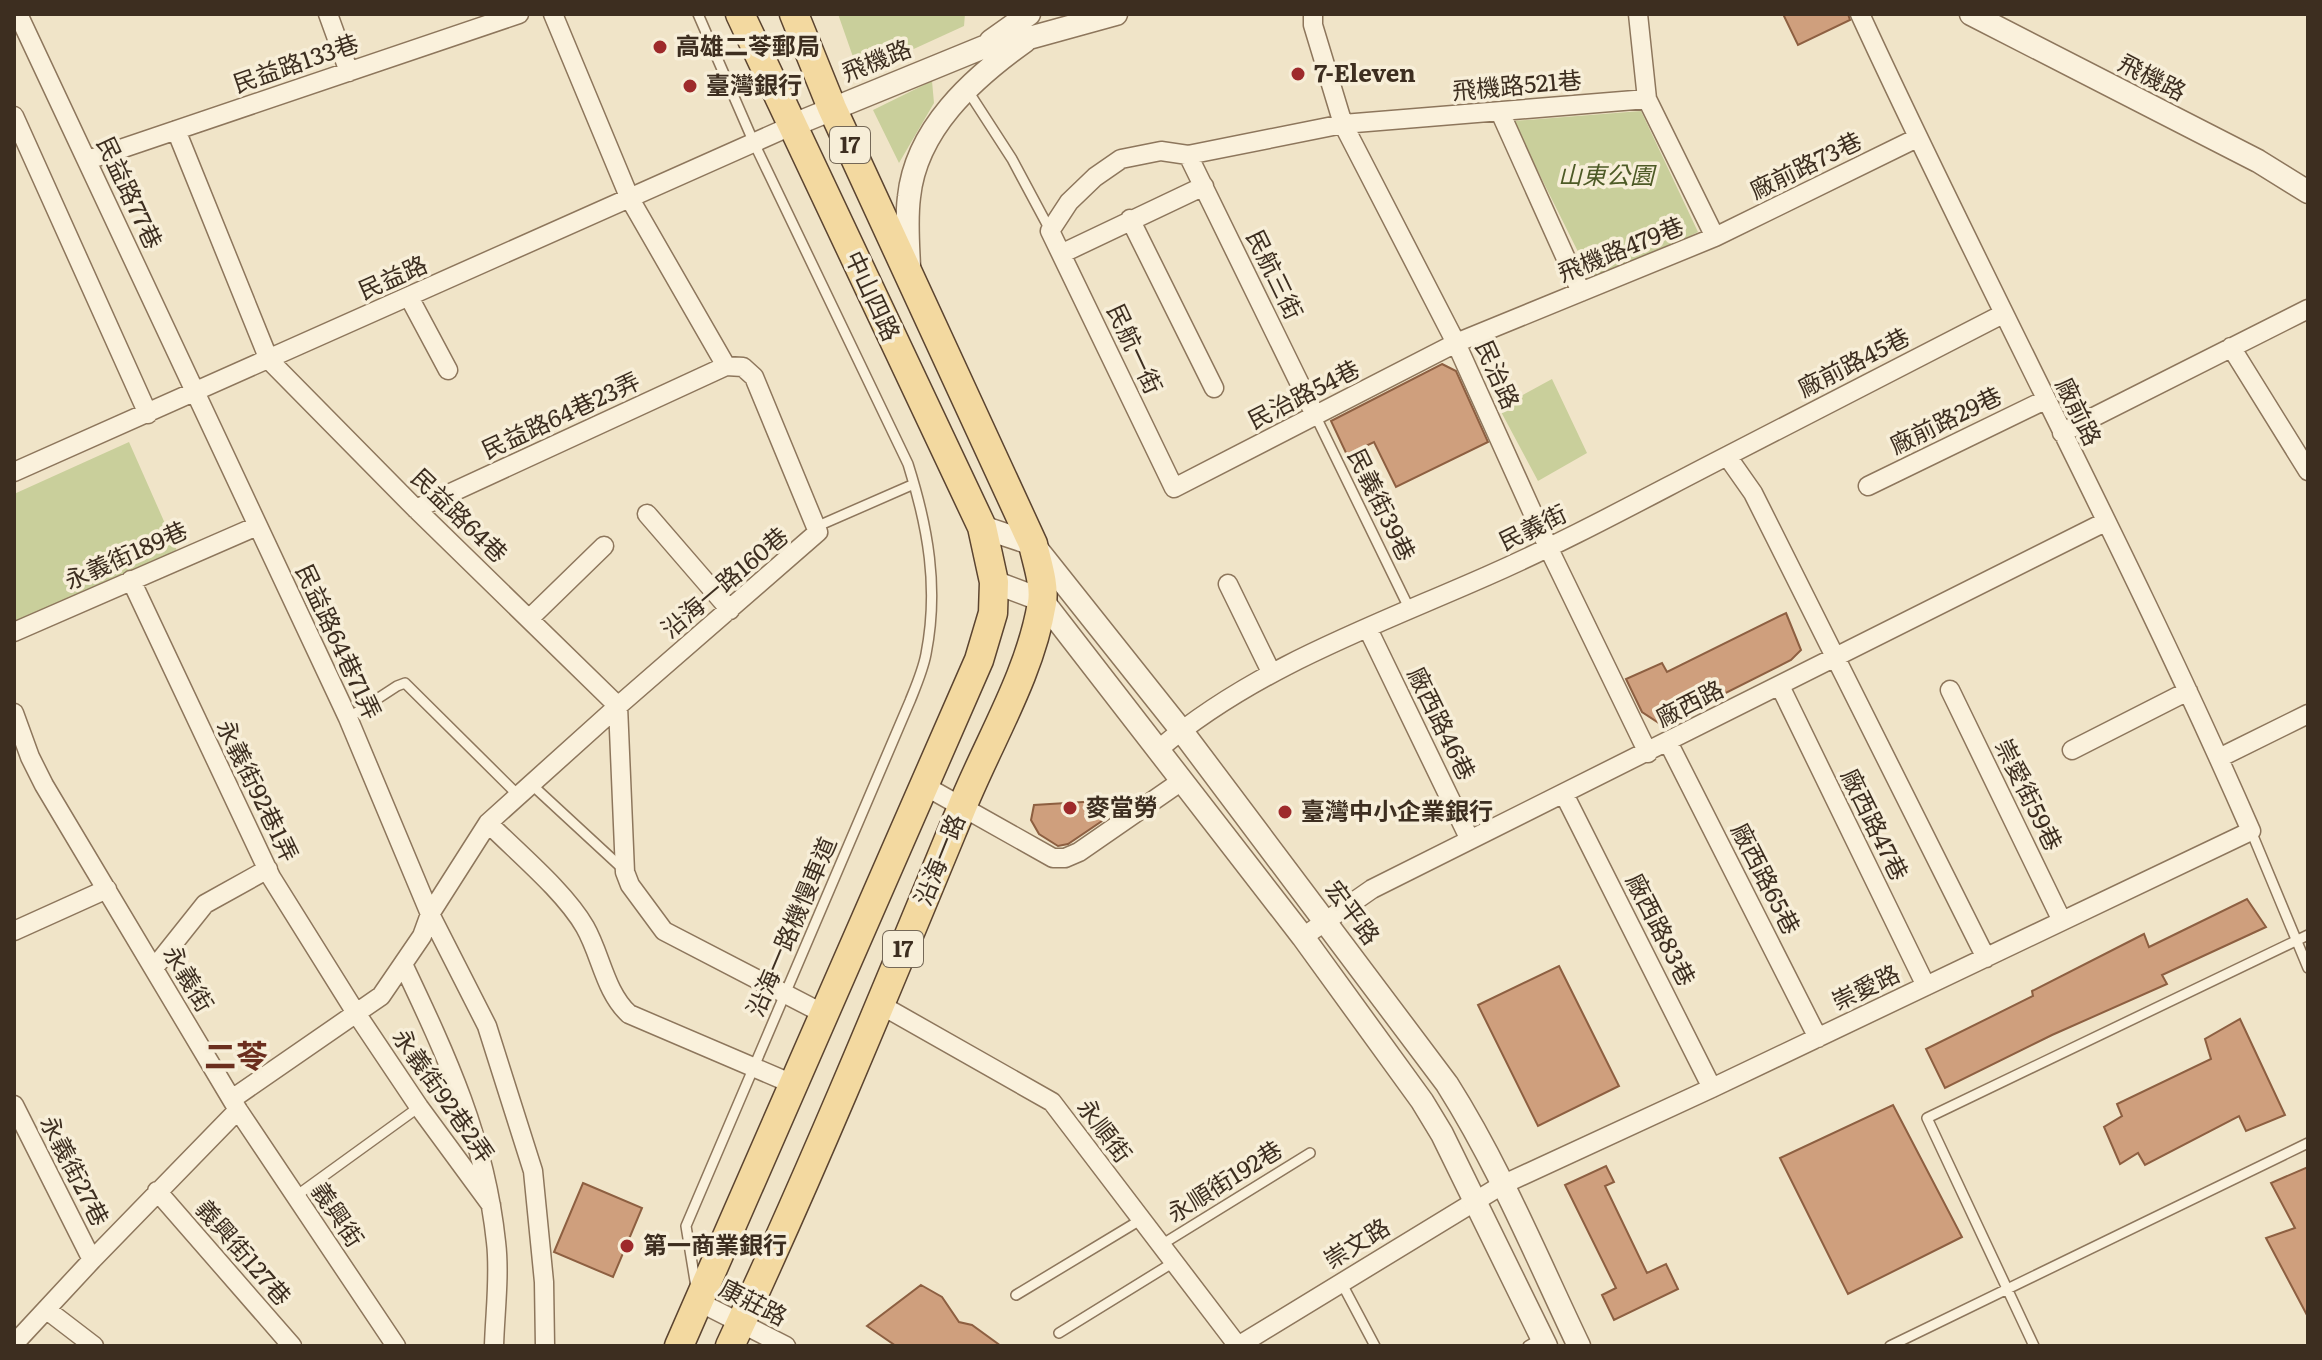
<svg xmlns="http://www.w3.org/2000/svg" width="2322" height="1360" font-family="Literata,'Noto Sans TC',serif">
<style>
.green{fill:#c9cf9b}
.building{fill:#cf9f7d;stroke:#8d5f41;stroke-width:2}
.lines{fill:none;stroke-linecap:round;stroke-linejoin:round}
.service-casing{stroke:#8d765c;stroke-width:12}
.minor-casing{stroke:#8d765c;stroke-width:21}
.tertiary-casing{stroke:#8d765c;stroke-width:25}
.primary-casing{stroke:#5b4430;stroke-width:31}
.service{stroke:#faf1dc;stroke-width:9}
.minor{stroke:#faf1dc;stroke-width:18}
.tertiary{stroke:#faf1dc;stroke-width:22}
.primary{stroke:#f3d9a0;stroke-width:28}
.poi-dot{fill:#9e2a2b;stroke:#f7eed8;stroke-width:3}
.labels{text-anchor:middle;stroke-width:7;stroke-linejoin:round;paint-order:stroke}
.shield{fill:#f7eed8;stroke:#756857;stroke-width:2}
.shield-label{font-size:22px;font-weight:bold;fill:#3d2e20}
.poi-label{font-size:24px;font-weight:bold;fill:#3d2e20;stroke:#f7eed8;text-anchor:start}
.street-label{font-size:24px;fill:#3d2e20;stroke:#f7eed8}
.park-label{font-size:24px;font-style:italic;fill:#4d5a26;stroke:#f7eed8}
.district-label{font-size:32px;font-weight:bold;fill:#6b2e1e;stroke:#f7eed8}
</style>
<rect width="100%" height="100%" fill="#f0e4c8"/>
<path class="green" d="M 838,14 L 965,14 L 964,26 L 859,74 Z
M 932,81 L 934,103 L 899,163 L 873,110 Z
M 1641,111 L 1698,232 L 1594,284 L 1513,121 Z
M 1552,379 L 1587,453 L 1538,481 L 1499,408 Z
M 129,442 L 178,553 L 14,624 L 14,494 Z"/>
<path class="building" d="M 1783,14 L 1848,14 L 1850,20 L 1798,45 Z
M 1442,364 L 1456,371 L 1488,442 L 1396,487 L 1374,442 L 1347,455 L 1331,421 Z
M 1786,613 L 1801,650 L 1791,660 L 1662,725 L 1642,712 L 1626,679 L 1662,663 L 1667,672 Z
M 1099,801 L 1102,821 L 1068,844 L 1058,846 L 1039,834 L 1031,820 L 1034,805 Z
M 2247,899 L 2266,927 L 2162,975 L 2167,984 L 2052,1035 L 1945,1088 L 1926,1049 L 2033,996 L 2032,991 L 2144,934 L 2149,947 Z
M 1559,966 L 1619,1086 L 1538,1126 L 1478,1005 Z
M 2240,1019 L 2285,1115 L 2246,1131 L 2239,1116 L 2145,1165 L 2138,1153 L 2120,1164 L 2104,1127 L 2122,1116 L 2117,1104 L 2211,1059 L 2205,1039 Z
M 1893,1105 L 1962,1237 L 1848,1294 L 1780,1158 Z
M 1606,1166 L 1614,1182 L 1605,1186 L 1647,1273 L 1666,1264 L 1678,1289 L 1614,1320 L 1602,1295 L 1616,1288 L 1565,1185 Z
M 2308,1167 L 2308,1317 L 2266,1238 L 2295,1228 L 2271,1183 Z
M 583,1183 L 642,1208 L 613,1277 L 554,1252 Z
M 921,1285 L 942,1297 L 959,1322 L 972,1325 L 1001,1346 L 896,1346 L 867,1326 Z"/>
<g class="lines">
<defs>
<path id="service" d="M 968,91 L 1012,159 L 1050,230
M 1316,417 L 1410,610
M 818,526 L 914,484
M 348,718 L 397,686 L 405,683 L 519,796
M 531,784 L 623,869
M 2251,831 L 2308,968
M 296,1196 L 419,1107
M 1161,1245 L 1310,1153
M 1341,1282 L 1375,1346
M 696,1287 L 686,1226 L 910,701 C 916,686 923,670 926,654 C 939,588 928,527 908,464 L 754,143 L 698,14
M 1016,1295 L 1142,1219
M 1059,1333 L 1174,1262
M 1528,1346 L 1542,1338
M 1890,1346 L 2308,1143
M 2034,1346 L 1927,1118 L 2308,935"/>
<path id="minor" d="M 18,14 L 348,718 L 430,914 L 487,1026 L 533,1171 L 544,1282 L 545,1346
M 328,14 L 349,72
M 553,14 L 630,199 L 726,366
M 1313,14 L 1313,25 L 1343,124 L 1456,343 L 1549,549 L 1648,753
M 1638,14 L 1647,99 L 1715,237
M 1647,99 L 1343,124 L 1188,155 L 1161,151 L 1121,159 L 1095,177 L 1069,202 L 1050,231 L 1174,488 L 1456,343 L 1715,237 L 1917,138
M 1500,112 L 1581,292
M 14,116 L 148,414
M 176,130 L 269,360 L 416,509 L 618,706 L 625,872 L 630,885 L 664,931 L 826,1015
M 1188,155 L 1316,417
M 88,160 L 519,14
M 1130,219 L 1214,388
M 1063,253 L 1204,186
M 409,297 L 448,370
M 2231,347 L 2308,471
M 2062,433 L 2308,309
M 1727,456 L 2003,314
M 14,472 L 791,126
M 1868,486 L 2045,400
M 647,514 L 730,610
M 131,580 L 271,877 L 356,1013 L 419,1107 L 491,1205
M 1228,584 L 1271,672
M 530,618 L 604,546
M 1368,629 L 1470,840
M 14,632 L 257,526
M 1780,686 L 1926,986
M 1950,690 L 2062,921
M 14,713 L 30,757 L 44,785 L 238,1110 L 92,1260 L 14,1344
M 1668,742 L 1818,1038
M 1159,749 C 1254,668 1374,626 1487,576 C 1569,540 1647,497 1727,456 L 1753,493 L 1986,958
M 2072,750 L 2188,691
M 2219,758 L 2308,714
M 925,786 L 1053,858 L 1065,858 L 1079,852 L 1183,780
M 1564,794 L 1712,1088
M 488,823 C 518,853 565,892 585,927 C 601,955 605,992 629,1014 L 795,1085
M 14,931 L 107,889
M 1303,937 L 1372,889 L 2105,522
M 403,964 C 447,1057 485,1138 496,1242 C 500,1275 495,1312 494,1346
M 154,968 L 205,904 L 268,869
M 881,1005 L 1052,1102 L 1238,1346
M 232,1099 L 381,996 L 422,936 L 430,914 L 488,823 L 618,706 L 818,532 L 754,377 L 743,367 L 726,366 L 416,509
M 14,1105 L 92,1260
M 238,1110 L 396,1346
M 157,1191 L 292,1346
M 699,1302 L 786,1346
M 47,1310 L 94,1346
M 1238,1346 L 1502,1185 L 1712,1088 L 2251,831 C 2130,554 1986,288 1860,14"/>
<path id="tertiary" d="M 1971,14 L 2258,161 L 2308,192
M 991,41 L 1029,14
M 791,126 L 984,47 L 1029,38 L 1116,14
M 909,266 C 908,243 906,220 909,197 C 916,129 972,79 1025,41
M 982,527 L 1033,544 L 1181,730 L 1447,1084 C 1499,1166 1537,1258 1579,1346
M 994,582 L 1042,600 L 1303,937 L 1422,1101 L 1442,1134 L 1546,1346"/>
<path id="primary" d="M 679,1346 L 979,660 L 993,613 L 994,582 L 982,527 L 740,14
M 730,1346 C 812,1171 886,991 960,812 C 987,744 1030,676 1042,603 C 1045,584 1037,563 1033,544 L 832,108 L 794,14"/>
</defs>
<use href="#service" class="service-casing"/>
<use href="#minor" class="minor-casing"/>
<use href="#tertiary" class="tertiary-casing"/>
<use href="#primary" class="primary-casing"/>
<use href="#service" class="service"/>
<use href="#minor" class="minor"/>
<use href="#tertiary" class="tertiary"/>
<use href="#primary" class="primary"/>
</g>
<g class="poi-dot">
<circle cx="660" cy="47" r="8"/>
<circle cx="1298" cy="74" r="8"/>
<circle cx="690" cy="86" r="8"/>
<circle cx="1070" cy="808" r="8"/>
<circle cx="1285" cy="812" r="8"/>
<circle cx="627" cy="1246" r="8"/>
</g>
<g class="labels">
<g class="shield">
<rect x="830" y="127" width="40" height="36" rx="6"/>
<rect x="883" y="931" width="40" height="36" rx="6"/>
</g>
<g class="shield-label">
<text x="850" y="153">17</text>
<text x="903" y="957">17</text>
</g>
<g class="poi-label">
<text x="676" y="55">高雄二苓郵局</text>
<text x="1314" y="82">7-Eleven</text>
<text x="706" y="94">臺灣銀行</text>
<text x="1086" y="816">麥當勞</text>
<text x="1301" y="820">臺灣中小企業銀行</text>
<text x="643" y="1254">第一商業銀行</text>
</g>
<g class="street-label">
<text transform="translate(877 61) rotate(-22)" y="8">飛機路</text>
<text transform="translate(296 64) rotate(-19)" y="8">民益路133巷</text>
<text transform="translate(2152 78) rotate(27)" y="8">飛機路</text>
<text transform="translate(1517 86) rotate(-5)" y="8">飛機路521巷</text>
<text transform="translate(1806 166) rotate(-26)" y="8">廠前路73巷</text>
<text transform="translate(129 193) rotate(65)" y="8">民益路77巷</text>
<text transform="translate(1621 250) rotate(-22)" y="8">飛機路479巷</text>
<text transform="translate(1274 275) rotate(64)" y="8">民航三街</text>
<text transform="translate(393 278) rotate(-24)" y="8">民益路</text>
<text transform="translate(872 296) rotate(65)" y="8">中山四路</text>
<text transform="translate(1134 349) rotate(65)" y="8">民航一街</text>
<text transform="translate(1854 363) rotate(-27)" y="8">廠前路45巷</text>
<text transform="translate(1497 375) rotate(66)" y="8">民治路</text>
<text transform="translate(1304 395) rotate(-27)" y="8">民治路54巷</text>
<text transform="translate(2078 412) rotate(64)" y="8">廠前路</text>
<text transform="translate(561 416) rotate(-25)" y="8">民益路64巷23弄</text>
<text transform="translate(1946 421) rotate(-26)" y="8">廠前路29巷</text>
<text transform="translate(1381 505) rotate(64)" y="8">民義街39巷</text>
<text transform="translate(459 516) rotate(44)" y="8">民益路64巷</text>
<text transform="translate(1533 528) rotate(-26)" y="8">民義街</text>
<text transform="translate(126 556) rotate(-24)" y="8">永義街189巷</text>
<text transform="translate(725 583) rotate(-40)" y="8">沿海一路160巷</text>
<text transform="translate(338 642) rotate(65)" y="8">民益路64巷71弄</text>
<text transform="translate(1690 704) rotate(-27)" y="8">廠西路</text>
<text transform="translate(1441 724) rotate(64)" y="8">廠西路46巷</text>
<text transform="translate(257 791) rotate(64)" y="8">永義街92巷1弄</text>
<text transform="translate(2028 795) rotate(64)" y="8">崇愛街59巷</text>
<text transform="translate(1874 825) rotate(64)" y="8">廠西路47巷</text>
<text transform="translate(940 860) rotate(-68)" y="8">沿海一路</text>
<text transform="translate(1765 879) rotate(63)" y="8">廠西路65巷</text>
<text transform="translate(1352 913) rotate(53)" y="8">宏平路</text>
<text transform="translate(792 927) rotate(-67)" y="8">沿海一路機慢車道</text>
<text transform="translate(1660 930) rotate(63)" y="8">廠西路83巷</text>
<text transform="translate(188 979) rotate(59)" y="8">永義街</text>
<text transform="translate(1866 988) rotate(-26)" y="8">崇愛路</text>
<text transform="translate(443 1096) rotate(55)" y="8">永義街92巷2弄</text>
<text transform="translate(1104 1131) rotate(53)" y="8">永順街</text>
<text transform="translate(74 1171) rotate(63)" y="8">永義街27巷</text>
<text transform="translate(1225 1182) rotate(-32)" y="8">永順街192巷</text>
<text transform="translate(337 1215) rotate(56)" y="8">義興街</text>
<text transform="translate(1357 1244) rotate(-32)" y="8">崇文路</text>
<text transform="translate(243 1253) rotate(49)" y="8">義興街127巷</text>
<text transform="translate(753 1303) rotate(27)" y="8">康莊路</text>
</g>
<g class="park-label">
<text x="1606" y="184">山東公園</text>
</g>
<g class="district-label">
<text x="236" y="1068">二苓</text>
</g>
</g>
<rect width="2322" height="1360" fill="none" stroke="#3d2e20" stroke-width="32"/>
</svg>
